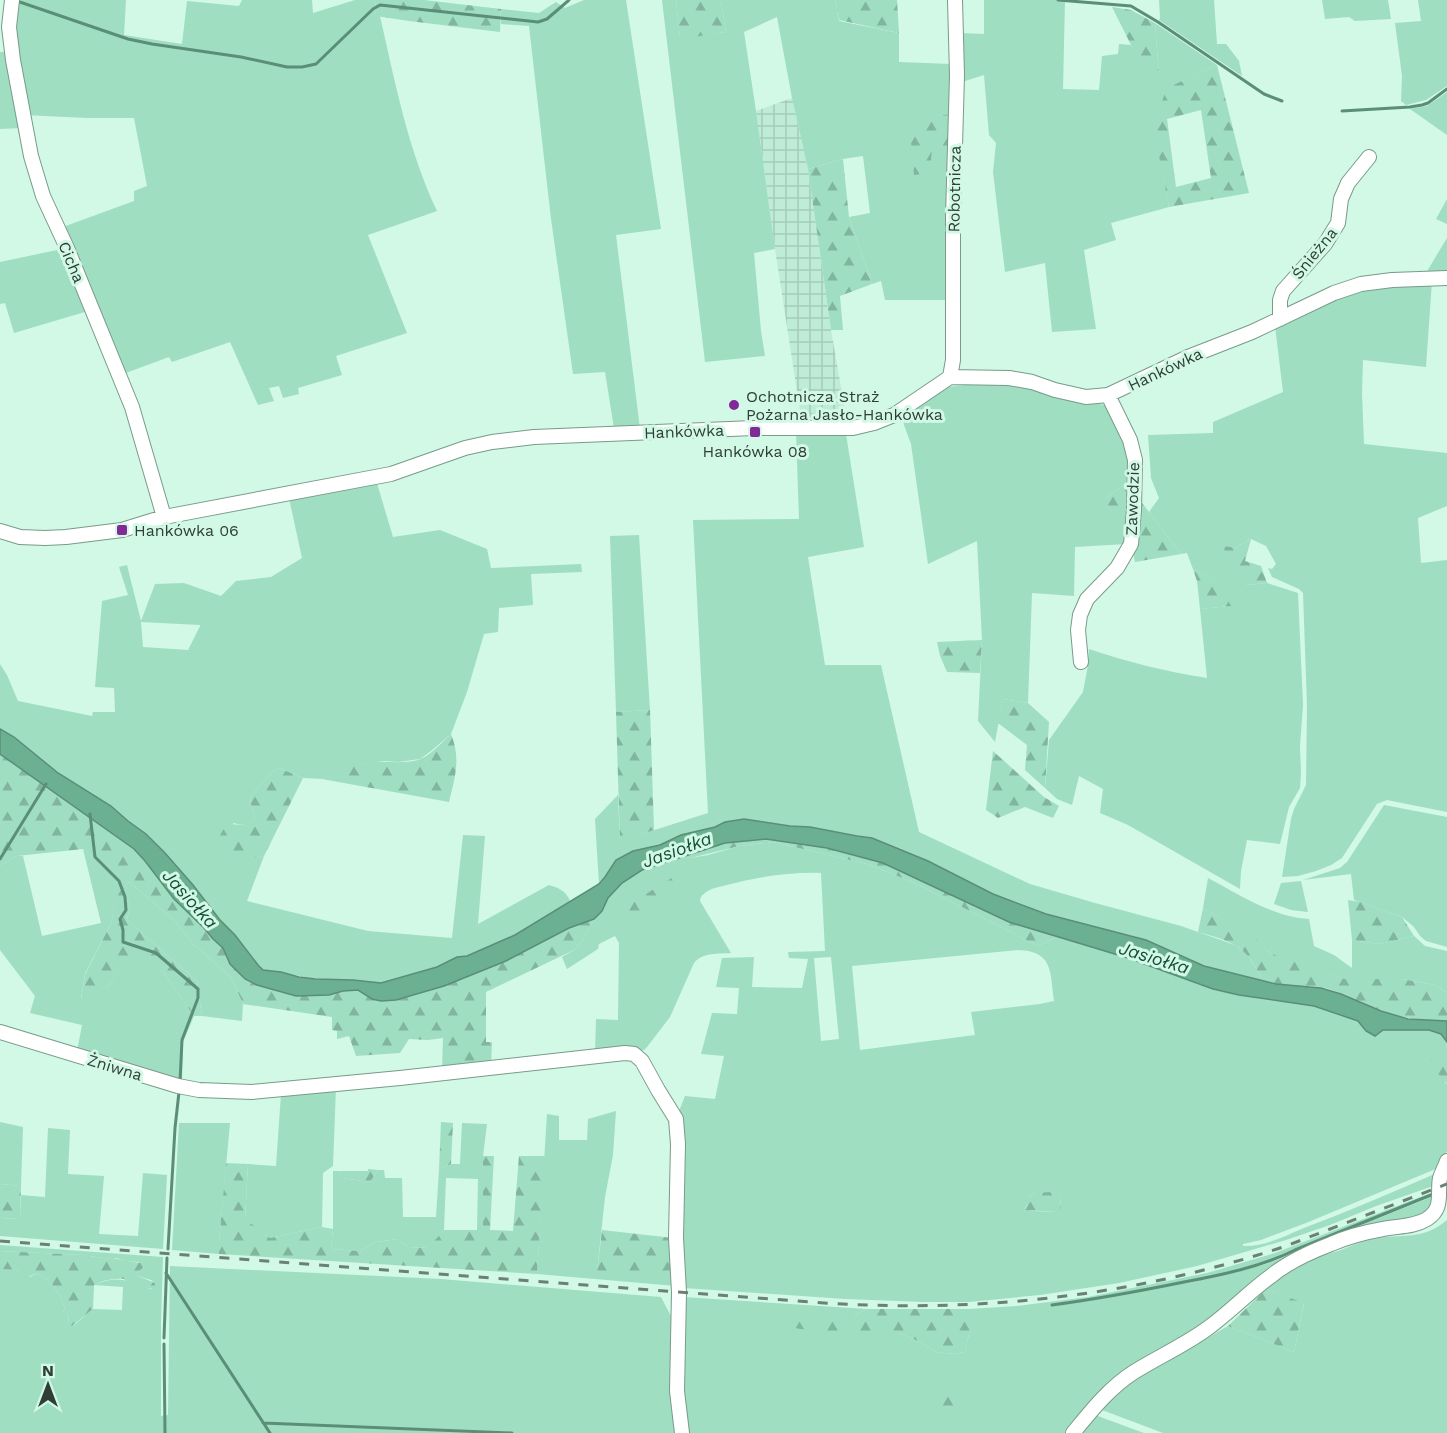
<svg xmlns="http://www.w3.org/2000/svg" width="1447" height="1433" font-family="'Work Sans',sans-serif">
<style>
.industrial{fill:url(#industrial-grid)}
.grass{fill:#9fdec1;fill-rule:evenodd}
.forest{fill:url(#forest-firs);fill-rule:evenodd}
.water{fill:#6cb092;stroke:#5a8e77;stroke-width:1.5}
.lines{fill:none;stroke-linecap:round;stroke-linejoin:round}
.stream{stroke:#5a8e77;stroke-width:3}
.minor-casing{stroke:#789b8a;stroke-width:16}
.minor{stroke:#fff;stroke-width:14}
.rail{stroke:#6a8176;stroke-width:3;stroke-dasharray:10 10;stroke-linecap:butt}
.poi-dot{fill:#812997;stroke:#d2f8e6;stroke-width:2}
.labels{text-anchor:middle;stroke-width:6;stroke-linejoin:round;paint-order:stroke}
.street-label{font-size:16px;fill:#2f3e37;stroke:#d2f8e6}
.poi-label{font-size:16px;fill:#2f3e37;stroke:#d2f8e6;text-anchor:start}
.water-label{font-size:18px;font-style:italic;fill:#144c37;stroke:#d2f8e6}
</style>
<defs>
<pattern id="industrial-grid" width="8" height="8" patternUnits="userSpaceOnUse" patternTransform="scale(1.5)"><rect width="8" height="8" fill="#bfecd6"/><path d="M0 4h8M4 0v8" fill="none" stroke="#a4cbb8"/></pattern>
<pattern id="forest-firs" width="22" height="20" patternUnits="userSpaceOnUse" patternTransform="scale(1.5)"><rect width="22" height="20" fill="#9fdec1"/><path d="M5 1l3.5 6h-7zM16 11l3.5 6h-7z" fill="#82b59e"/></pattern>
</defs>
<rect width="100%" height="100%" fill="#d2f8e6"/>
<path class="industrial" d="M 792,98 L 808,169 L 831,330 L 847,421 L 802,424 L 775,249 L 756,111 Z"/>
<path class="grass" d="M 16,0 L 126,0 L 124,35 L 182,44 L 187,1 L 239,6 L 242,0 L 312,0 L 313,13 L 355,0 L 375,0 L 376,15 L 380,16 C 395,82 408,150 437,211 L 368,235 L 407,333 L 336,356 L 342,375 L 298,388 L 299,394 L 283,398 L 279,386 L 269,388 L 274,401 L 258,405 L 230,342 L 172,362 L 169,357 L 123,374 L 63,227 L 134,201 L 134,191 L 147,186 L 134,118 L 86,118 L 25,115 L 15,51 Z
M 584,0 L 626,0 L 661,229 L 616,235 L 640,429 L 614,428 L 605,372 L 573,374 L 551,219 L 529,26 L 501,24 L 501,9 L 539,13 L 556,2 L 565,8 Z
M 662,0 L 676,0 L 680,38 L 726,32 L 721,0 L 835,0 L 839,21 L 899,33 L 899,62 L 951,64 L 951,114 L 910,120 L 932,148 L 950,148 L 949,300 L 885,300 L 881,281 L 872,284 L 849,217 L 870,213 L 863,156 L 843,159 L 808,169 L 792,98 L 777,17 L 744,32 L 756,111 L 775,249 L 754,253 L 761,331 L 765,356 L 705,362 Z
M 984,0 L 1065,0 L 1063,89 L 1099,90 L 1102,56 L 1118,54 L 1119,44 L 1131,45 L 1159,74 L 1155,23 L 1217,65 L 1168,88 L 1154,125 L 1169,207 L 1111,223 L 1116,240 L 1084,250 L 1096,329 L 1052,332 L 1045,263 L 1005,272 L 993,172 L 996,143 L 989,135 L 984,75 L 962,82 L 960,33 L 984,34 Z
M 1159,0 L 1214,0 L 1217,44 L 1226,44 L 1239,61 L 1242,76 L 1159,20 L 1160,18 Z
M 1322,0 L 1388,0 L 1391,19 L 1355,21 L 1349,17 L 1325,19 Z
M 1418,0 L 1447,0 L 1447,86 L 1426,100 L 1406,105 L 1401,101 L 1402,76 L 1395,23 L 1421,21 Z
M 0,52 L 8,52 L 22,128 L 0,129 Z
M 1447,92 L 1447,135 L 1410,109 L 1427,106 Z
M 1447,199 L 1447,224 L 1436,219 Z
M 1447,238 L 1447,273 L 1426,273 Z
M 62,249 L 88,311 L 14,333 L 5,303 L 0,304 L 0,262 Z
M 1432,281 L 1426,367 L 1363,360 L 1362,393 L 1364,444 L 1447,453 L 1447,506 L 1418,518 L 1421,563 L 1447,560 L 1447,812 L 1387,800 L 1377,804 L 1342,858 L 1331,865 L 1316,871 L 1298,876 L 1282,877 L 1291,819 L 1294,809 L 1306,785 L 1307,706 L 1303,593 L 1299,589 L 1272,577 L 1268,568 L 1272,569 L 1276,564 L 1266,546 L 1251,539 L 1235,548 L 1234,566 L 1246,585 L 1267,583 L 1298,593 L 1303,705 L 1300,746 L 1301,773 L 1300,788 L 1289,807 L 1280,844 L 1247,840 L 1241,871 L 1240,889 L 1128,825 L 1100,813 L 1103,789 L 1079,776 L 1072,805 L 1057,799 L 1045,788 L 1049,740 L 1083,692 L 1088,665 L 1089,649 C 1128,662 1167,672 1207,678 L 1200,609 L 1230,606 L 1238,595 L 1193,569 L 1187,553 L 1181,554 L 1149,512 L 1159,498 L 1151,478 L 1148,435 L 1213,433 L 1213,422 L 1283,392 L 1275,326 L 1333,298 L 1359,290 Z
M 983,383 L 1015,384 L 1109,406 L 1126,439 L 1131,479 L 1106,498 L 1129,516 L 1126,544 L 1075,547 L 1074,596 L 1032,593 L 1028,703 L 1003,699 L 995,742 L 978,721 L 982,640 L 977,541 L 928,564 L 911,444 L 904,425 L 903,420 L 906,415 L 947,387 Z
M 796,432 L 846,434 L 864,547 L 808,557 L 825,665 L 881,665 L 919,832 L 1030,884 L 1095,903 L 1181,926 L 1235,945 L 1247,954 L 1260,975 L 1268,982 L 1204,966 L 1162,947 L 1130,935 L 1107,931 L 1046,914 L 992,894 L 928,861 L 872,838 L 857,836 L 810,827 L 725,822 L 715,827 L 681,835 L 660,845 L 633,851 L 616,860 L 605,878 L 599,884 L 595,819 L 618,795 L 620,841 L 708,813 L 693,520 L 799,519 Z
M 376,480 L 393,537 L 440,530 L 487,549 L 491,568 L 581,564 L 582,572 L 531,574 L 533,605 L 499,608 L 498,632 L 484,634 L 467,692 L 451,734 L 431,751 L 420,759 L 398,762 L 384,761 L 361,764 L 322,779 L 303,778 L 279,768 L 273,771 L 250,797 L 251,804 L 255,817 L 249,826 L 233,823 L 234,859 L 264,856 L 247,901 L 368,931 L 452,938 L 463,835 L 485,836 L 478,924 L 549,885 C 559,888 566,891 570,901 L 515,935 L 467,956 L 457,958 L 437,967 L 381,983 L 353,980 L 315,979 L 270,970 L 263,970 L 258,965 L 235,935 L 220,920 L 193,885 L 165,853 L 146,834 L 128,821 L 111,806 L 58,773 L 14,737 L 0,729 L 0,664 L 7,675 L 18,701 L 92,716 L 93,712 L 115,712 L 114,688 L 95,687 L 102,601 L 128,595 L 119,567 L 127,565 L 141,621 L 155,584 L 184,583 L 221,596 L 236,581 L 271,577 L 302,558 L 289,498 ZM 141,622 L 200,625 L 200,626 L 188,650 L 143,647 Z
M 639,535 L 650,710 L 616,712 L 610,536 Z
M 1384,805 L 1447,817 L 1447,947 L 1426,941 L 1420,936 L 1414,927 L 1402,917 L 1354,900 L 1351,874 L 1303,880 L 1340,868 L 1347,862 Z
M 773,842 L 867,864 L 915,883 L 1038,946 L 1058,937 L 1128,958 L 1213,989 L 1239,995 L 1314,1006 L 1358,1021 L 1366,1031 C 1382,1030 1428,1025 1441,1034 C 1443,1036 1445,1039 1447,1042 L 1445,1083 L 1447,1084 L 1447,1151 L 1438,1168 L 1306,1223 L 1261,1240 L 1243,1244 L 1243,1246 C 1264,1247 1285,1236 1304,1228 C 1349,1211 1393,1192 1437,1173 L 1436,1185 L 1376,1206 L 1330,1225 L 1286,1240 L 1197,1266 L 1119,1283 L 1040,1295 L 969,1302 L 924,1302 L 845,1299 L 684,1288 L 677,1116 L 685,1096 L 715,1099 L 724,1056 L 701,1054 L 712,1013 L 737,1014 L 739,988 L 716,987 L 722,958 L 754,957 L 752,987 L 802,988 L 808,959 L 789,958 L 788,952 L 825,951 L 821,873 C 789,872 757,877 727,885 C 719,887 711,888 705,893 C 701,896 701,896 700,901 L 731,953 C 718,954 703,952 694,963 L 670,1017 L 647,1047 L 644,1050 L 595,1054 L 596,1019 L 618,1020 L 619,943 L 615,936 L 599,944 L 598,949 L 567,969 L 562,957 L 574,950 L 583,940 L 594,919 L 602,911 L 608,898 L 622,883 L 642,870 L 690,854 L 690,858 L 708,855 L 740,846 ZM 1018,950 C 1054,951 1050,973 1054,1001 L 1040,1004 L 971,1012 L 975,1035 L 860,1050 L 852,966 ZM 831,957 L 839,1039 L 821,1041 L 814,958 ZM 1035,1193 L 1051,1193 L 1060,1197 L 1061,1207 L 1056,1212 L 1033,1211 L 1025,1209 L 1027,1204 L 1027,1197 Z
M 83,849 L 117,879 L 112,921 L 85,974 L 81,999 L 108,986 L 134,949 L 163,972 L 194,1016 L 183,1042 L 182,1079 L 77,1051 L 82,1025 L 30,1013 L 35,996 L 0,950 L 0,865 L 17,856 L 23,856 L 42,936 L 101,923 Z
M 1208,878 C 1240,895 1273,917 1309,919 L 1314,946 L 1334,955 L 1352,968 L 1352,940 L 1380,944 L 1414,936 L 1425,946 L 1447,951 L 1447,993 L 1435,985 L 1402,979 L 1345,979 L 1308,967 L 1270,953 L 1250,934 L 1203,908 Z
M 1301,881 L 1308,912 L 1291,910 L 1274,904 L 1281,883 Z
M 129,882 L 174,920 L 193,944 L 231,977 L 243,1004 L 242,1021 L 202,1016 L 197,981 L 127,920 L 130,906 L 123,888 Z
M 336,1087 L 333,1166 L 323,1173 L 322,1227 L 270,1238 L 245,1220 L 248,1164 L 276,1166 L 281,1094 Z
M 616,1111 L 613,1155 L 605,1197 L 597,1272 L 674,1266 L 676,1286 L 537,1274 L 547,1114 L 559,1116 L 559,1140 L 587,1140 L 588,1119 Z
M 0,1122 L 23,1127 L 21,1186 L 0,1184 Z
M 179,1123 L 230,1123 L 219,1242 L 219,1254 L 172,1250 Z
M 462,1123 L 487,1124 L 483,1156 L 483,1230 L 477,1230 L 478,1179 L 446,1178 L 444,1230 L 429,1248 L 408,1247 L 397,1239 L 376,1242 L 360,1251 L 331,1249 L 333,1228 L 333,1171 L 339,1171 L 341,1178 L 370,1182 L 378,1170 L 384,1170 L 385,1178 L 402,1178 L 403,1217 L 436,1217 L 439,1169 L 451,1164 L 460,1164 Z
M 48,1128 L 70,1130 L 68,1174 L 104,1176 L 99,1234 L 138,1236 L 143,1173 L 167,1175 L 163,1249 L 0,1236 L 0,1218 L 20,1219 L 21,1195 L 45,1197 Z
M 1436,1191 L 1436,1193 L 1302,1246 L 1279,1257 L 1226,1273 L 1111,1295 L 1052,1304 L 1053,1306 C 1098,1300 1143,1291 1188,1282 C 1223,1275 1267,1268 1298,1250 L 1424,1200 L 1436,1194 L 1436,1199 L 1423,1217 L 1337,1237 L 1189,1335 L 1067,1433 L 684,1433 L 683,1297 L 867,1309 L 853,1316 L 809,1316 L 899,1333 L 918,1341 L 936,1352 L 954,1354 L 965,1352 L 969,1334 L 969,1309 L 1017,1306 L 1088,1297 L 1207,1273 L 1275,1253 Z
M 1447,1220 L 1447,1433 L 1163,1433 L 1102,1410 L 1114,1396 L 1130,1382 L 1228,1326 L 1294,1352 L 1304,1304 L 1266,1289 C 1277,1277 1292,1267 1307,1260 C 1317,1256 1328,1254 1338,1251 C 1349,1247 1361,1241 1373,1239 C 1402,1233 1423,1241 1447,1220 Z
M 0,1245 L 163,1257 L 161,1321 L 161,1416 L 168,1415 L 170,1266 L 441,1279 L 661,1297 L 674,1322 L 678,1433 L 0,1433 L 0,1269 L 17,1270 L 18,1272 L 30,1277 L 37,1273 C 52,1281 61,1294 65,1309 L 62,1314 L 67,1313 L 68,1314 L 69,1324 L 73,1326 L 93,1309 L 122,1310 L 123,1287 L 94,1285 L 96,1284 C 120,1275 128,1281 151,1289 L 155,1283 L 151,1280 L 138,1276 L 137,1273 L 144,1267 L 139,1262 L 125,1261 L 117,1258 L 105,1259 L 103,1258 L 83,1255 L 0,1251 Z
M 1095,1415 L 1144,1433 L 1080,1433 Z"/>
<path class="forest" d="M 375,0 L 424,0 L 501,9 L 500,32 L 409,21 L 376,16 Z
M 676,0 L 721,0 L 726,32 L 680,39 Z
M 835,0 L 897,0 L 899,33 L 839,20 Z
M 1112,7 L 1131,10 L 1155,23 L 1159,75 L 1131,45 Z
M 1217,65 L 1249,193 L 1169,207 L 1153,125 L 1167,88 ZM 1201,110 L 1211,178 L 1176,187 L 1167,119 Z
M 951,114 L 950,148 L 932,148 L 930,173 L 914,175 L 909,119 Z
M 843,159 L 849,217 L 872,284 L 840,296 L 843,330 L 831,330 L 808,169 Z
M 1131,479 L 1129,516 L 1105,504 L 1106,498 Z
M 1136,495 L 1181,554 L 1135,562 L 1132,548 Z
M 1251,539 L 1245,561 L 1261,566 L 1267,583 L 1245,585 L 1234,566 L 1226,565 L 1224,546 L 1235,548 Z
M 1193,569 L 1239,595 L 1231,606 L 1200,609 L 1197,581 Z
M 982,640 L 980,673 L 947,672 L 940,656 L 937,642 Z
M 1003,699 L 1028,703 L 1049,722 L 1045,788 L 1025,770 L 1027,745 L 998,723 Z
M 650,710 L 654,830 L 620,842 L 616,712 Z
M 451,734 C 461,759 455,777 449,802 L 322,779 C 334,774 349,767 361,764 C 380,759 399,765 418,760 C 430,756 442,742 451,734 Z
M 993,751 L 1044,797 L 1059,806 L 1053,818 L 1025,807 L 998,818 L 986,810 Z
M 0,754 L 134,849 L 213,939 L 223,948 L 230,964 L 245,979 L 257,985 L 296,996 L 329,995 L 343,991 L 358,990 L 372,999 L 381,1001 L 396,1000 L 444,986 L 506,961 L 569,928 L 594,919 L 583,940 L 574,950 L 486,992 L 486,1042 L 492,1042 L 491,1064 L 442,1071 L 443,1038 L 428,1040 L 409,1039 L 400,1053 L 356,1056 L 349,1036 L 337,1039 L 337,1031 L 332,1030 L 332,1017 L 243,1004 L 231,977 L 193,944 L 174,920 L 129,882 L 123,888 L 130,906 L 127,920 L 197,981 L 202,1016 L 194,1016 L 163,972 L 134,950 L 108,986 L 81,1000 L 85,975 L 112,921 L 116,878 L 83,849 L 17,856 L 0,865 Z
M 279,768 L 303,778 L 264,856 C 254,857 240,861 231,858 C 217,853 216,835 226,827 C 232,822 242,826 249,825 L 255,817 L 251,804 L 250,797 L 273,771 Z
M 766,839 L 827,848 L 883,863 L 1009,922 L 1058,937 L 1038,946 L 915,883 L 867,864 L 773,842 L 740,846 L 690,858 L 690,854 L 725,843 Z
M 675,876 L 689,879 L 624,930 L 620,910 Z
M 1348,900 L 1360,902 L 1402,917 L 1414,936 L 1380,944 L 1352,940 Z
M 1203,908 L 1251,934 L 1270,953 L 1345,979 L 1402,979 L 1435,985 L 1447,993 L 1447,1021 C 1424,1020 1402,1019 1380,1010 C 1360,1003 1341,991 1320,987 C 1306,985 1281,988 1270,983 C 1258,978 1255,963 1247,955 C 1235,941 1215,937 1198,932 Z
M 1437,1048 L 1447,1048 L 1447,1084 L 1434,1069 L 1430,1056 Z
M 441,1122 L 453,1123 L 451,1164 L 439,1169 Z
M 483,1156 L 494,1156 L 490,1230 L 513,1231 L 519,1156 L 545,1156 L 537,1274 L 219,1254 L 219,1242 L 226,1163 L 248,1164 L 245,1219 L 270,1238 L 322,1227 L 333,1229 L 331,1249 L 360,1251 L 376,1242 L 397,1239 L 408,1247 L 428,1248 L 444,1230 L 483,1230 Z
M 368,1169 L 378,1170 L 370,1182 L 341,1178 L 339,1171 L 368,1171 Z
M 0,1184 L 21,1186 L 20,1219 L 0,1218 Z
M 1051,1192 L 1060,1197 L 1061,1207 L 1057,1212 L 1025,1210 L 1027,1204 L 1027,1197 L 1035,1193 Z
M 602,1230 L 673,1238 L 674,1266 L 666,1275 L 597,1272 Z
M 0,1251 L 83,1255 L 103,1258 L 105,1259 C 115,1257 117,1259 127,1261 C 133,1262 138,1262 144,1264 L 145,1266 L 137,1273 L 138,1276 L 155,1283 L 155,1288 C 145,1289 132,1287 124,1279 C 114,1278 103,1280 94,1285 L 93,1309 L 72,1326 L 70,1326 L 69,1324 L 68,1314 L 67,1313 L 62,1316 L 62,1314 L 65,1309 C 61,1294 52,1281 37,1273 L 26,1278 L 20,1275 L 17,1270 L 0,1269 Z
M 1266,1289 L 1304,1303 L 1294,1352 L 1228,1326 Z
M 867,1309 L 969,1309 L 969,1334 L 965,1352 L 954,1354 L 936,1352 L 918,1341 L 899,1333 L 855,1338 L 783,1326 L 809,1316 L 853,1316 Z
M 948,1388 L 958,1389 L 953,1417 L 943,1419 L 936,1413 L 932,1400 L 937,1390 Z"/>
<path class="water" d="M 0,729 L 14,737 L 58,773 L 111,806 L 128,821 L 146,834 L 165,853 L 193,885 L 220,920 L 235,935 L 258,965 L 263,970 L 281,972 L 299,977 L 315,979 L 353,980 L 381,983 L 437,967 L 457,957 L 467,956 L 515,935 L 599,884 L 605,877 L 616,860 L 633,851 L 660,845 L 681,835 L 715,827 L 725,822 L 744,819 L 790,826 L 810,827 L 857,836 L 872,838 L 928,861 L 993,894 L 1046,914 L 1146,940 L 1204,966 L 1276,984 L 1321,988 L 1341,994 L 1381,1011 L 1408,1019 L 1447,1021 L 1447,1042 L 1441,1034 L 1429,1030 L 1383,1030 L 1375,1036 L 1366,1031 L 1358,1021 L 1314,1006 L 1239,995 L 1213,989 L 1128,958 L 1009,922 L 883,863 L 827,848 L 766,839 L 725,843 L 642,870 L 622,883 L 608,898 L 602,911 L 594,919 L 569,928 L 506,961 L 444,986 L 396,1000 L 381,1001 L 372,999 L 358,990 L 343,991 L 329,995 L 296,996 L 257,985 L 245,979 L 230,964 L 223,948 L 213,939 L 204,928 L 174,899 L 145,861 L 134,849 L 0,754 Z"/>
<g class="lines">
<path class="stream" d="M 1058,0 L 1131,6 L 1158,22 L 1264,94 L 1282,101
M 17,1 L 128,39 L 152,44 L 241,57 L 287,67 L 302,67 L 316,64 L 373,9 L 380,5 L 538,22 L 547,19 L 569,0
M 1342,111 L 1410,107 L 1422,105 L 1428,103 L 1447,89
M 90,814 L 95,857 L 119,881 L 125,897 L 126,910 L 120,919 L 123,930 L 123,942 L 156,953 L 198,989 L 198,998 L 182,1040 L 180,1082
M 0,859 L 46,784
M 168,1249 L 175,1128 L 179,1092
M 166,1273 L 270,1433
M 1052,1305 C 1097,1299 1140,1291 1184,1282 C 1221,1275 1261,1267 1295,1250 L 1431,1195
M 164,1338 L 167,1258
M 164,1344 L 165,1433
M 263,1423 L 512,1433"/>
<defs>
<path id="minor" d="M 12,0 L 9,27 L 13,60 L 31,156 L 43,196 L 67,248 L 132,407 L 164,517
M 1280,319 L 1280,300 L 1283,291 L 1325,244 L 1338,223 L 1341,199 L 1348,183 L 1369,157
M 950,377 L 953,360 L 953,217 L 957,75 L 955,0
M 0,531 L 20,537 L 45,538 L 66,537 L 122,530 L 164,517 L 391,474 L 465,448 L 492,442 L 534,437 L 754,428 L 853,428 L 874,423 L 894,415 L 950,377 L 1009,378 L 1032,382 L 1055,390 L 1086,397 L 1108,395 L 1188,357 L 1252,332 L 1334,293 L 1361,284 L 1392,280 L 1447,278
M 1081,662 L 1078,630 L 1080,615 L 1087,599 L 1117,568 L 1131,544 L 1134,510 L 1135,460 L 1130,440 L 1108,395
M 0,1032 L 178,1086 L 199,1090 L 252,1092 L 400,1078 L 625,1053 L 634,1054 L 642,1061 L 658,1090 L 676,1119 L 678,1144 L 676,1238 L 679,1292 L 677,1391 L 682,1433
M 1073,1433 C 1091,1411 1109,1388 1134,1372 C 1158,1357 1185,1345 1208,1328 C 1230,1312 1249,1292 1271,1276 C 1288,1262 1310,1252 1331,1244 C 1347,1237 1366,1232 1383,1229 C 1398,1226 1414,1227 1427,1219 C 1444,1208 1437,1194 1440,1178 C 1442,1172 1445,1167 1447,1161"/>
</defs>
<use href="#minor" class="minor-casing"/>
<use href="#minor" class="minor"/>
<path class="rail" d="M 0,1241 L 824,1303 C 982,1313 1136,1296 1286,1246 L 1447,1184"/>
</g>
<g class="poi-dot">
<circle cx="734" cy="405" r="6"/>
<rect x="749" y="426" width="12" height="12" rx="3"/>
<rect x="116" y="524" width="12" height="12" rx="3"/>
</g>
<g class="labels">
<g class="street-label">
<text transform="translate(954 189) rotate(-89)" y="6">Robotnicza</text>
<text transform="translate(1314 253) rotate(-51)" y="6">Śnieżna</text>
<text transform="translate(72 262) rotate(67)" y="6">Cicha</text>
<text transform="translate(1165 369) rotate(-25)" y="6">Hankówka</text>
<text transform="translate(684 431) rotate(-2)" y="6">Hankówka</text>
<text transform="translate(1132 499) rotate(-88)" y="6">Zawodzie</text>
<text transform="translate(115 1067) rotate(17)" y="6">Żniwna</text>
</g>
<g class="poi-label">
<text x="746" y="402">Ochotnicza Straż<tspan x="746" dy="18">Pożarna Jasło-Hankówka</tspan></text>
<text x="755" y="457" text-anchor="middle">Hankówka 08</text>
<text x="134" y="536">Hankówka 06</text>
</g>
<g class="water-label">
<text transform="translate(677 850) rotate(-20)" y="6">Jasiołka</text>
<text transform="translate(190 899) rotate(48)" y="6">Jasiołka</text>
<text transform="translate(1154 958) rotate(17)" y="6">Jasiołka</text>
</g>
</g>
<g transform="translate(48 1385)" stroke="#d2f8e6" stroke-width="4.5" paint-order="stroke">
<path d="M0-4.5L10 22L0 15L-10 22Z" fill="#2f3e37"/>
<text y="-9" font-size="16" font-weight="bold" text-anchor="middle" fill="#2f3e37">N</text>
</g>
</svg>
